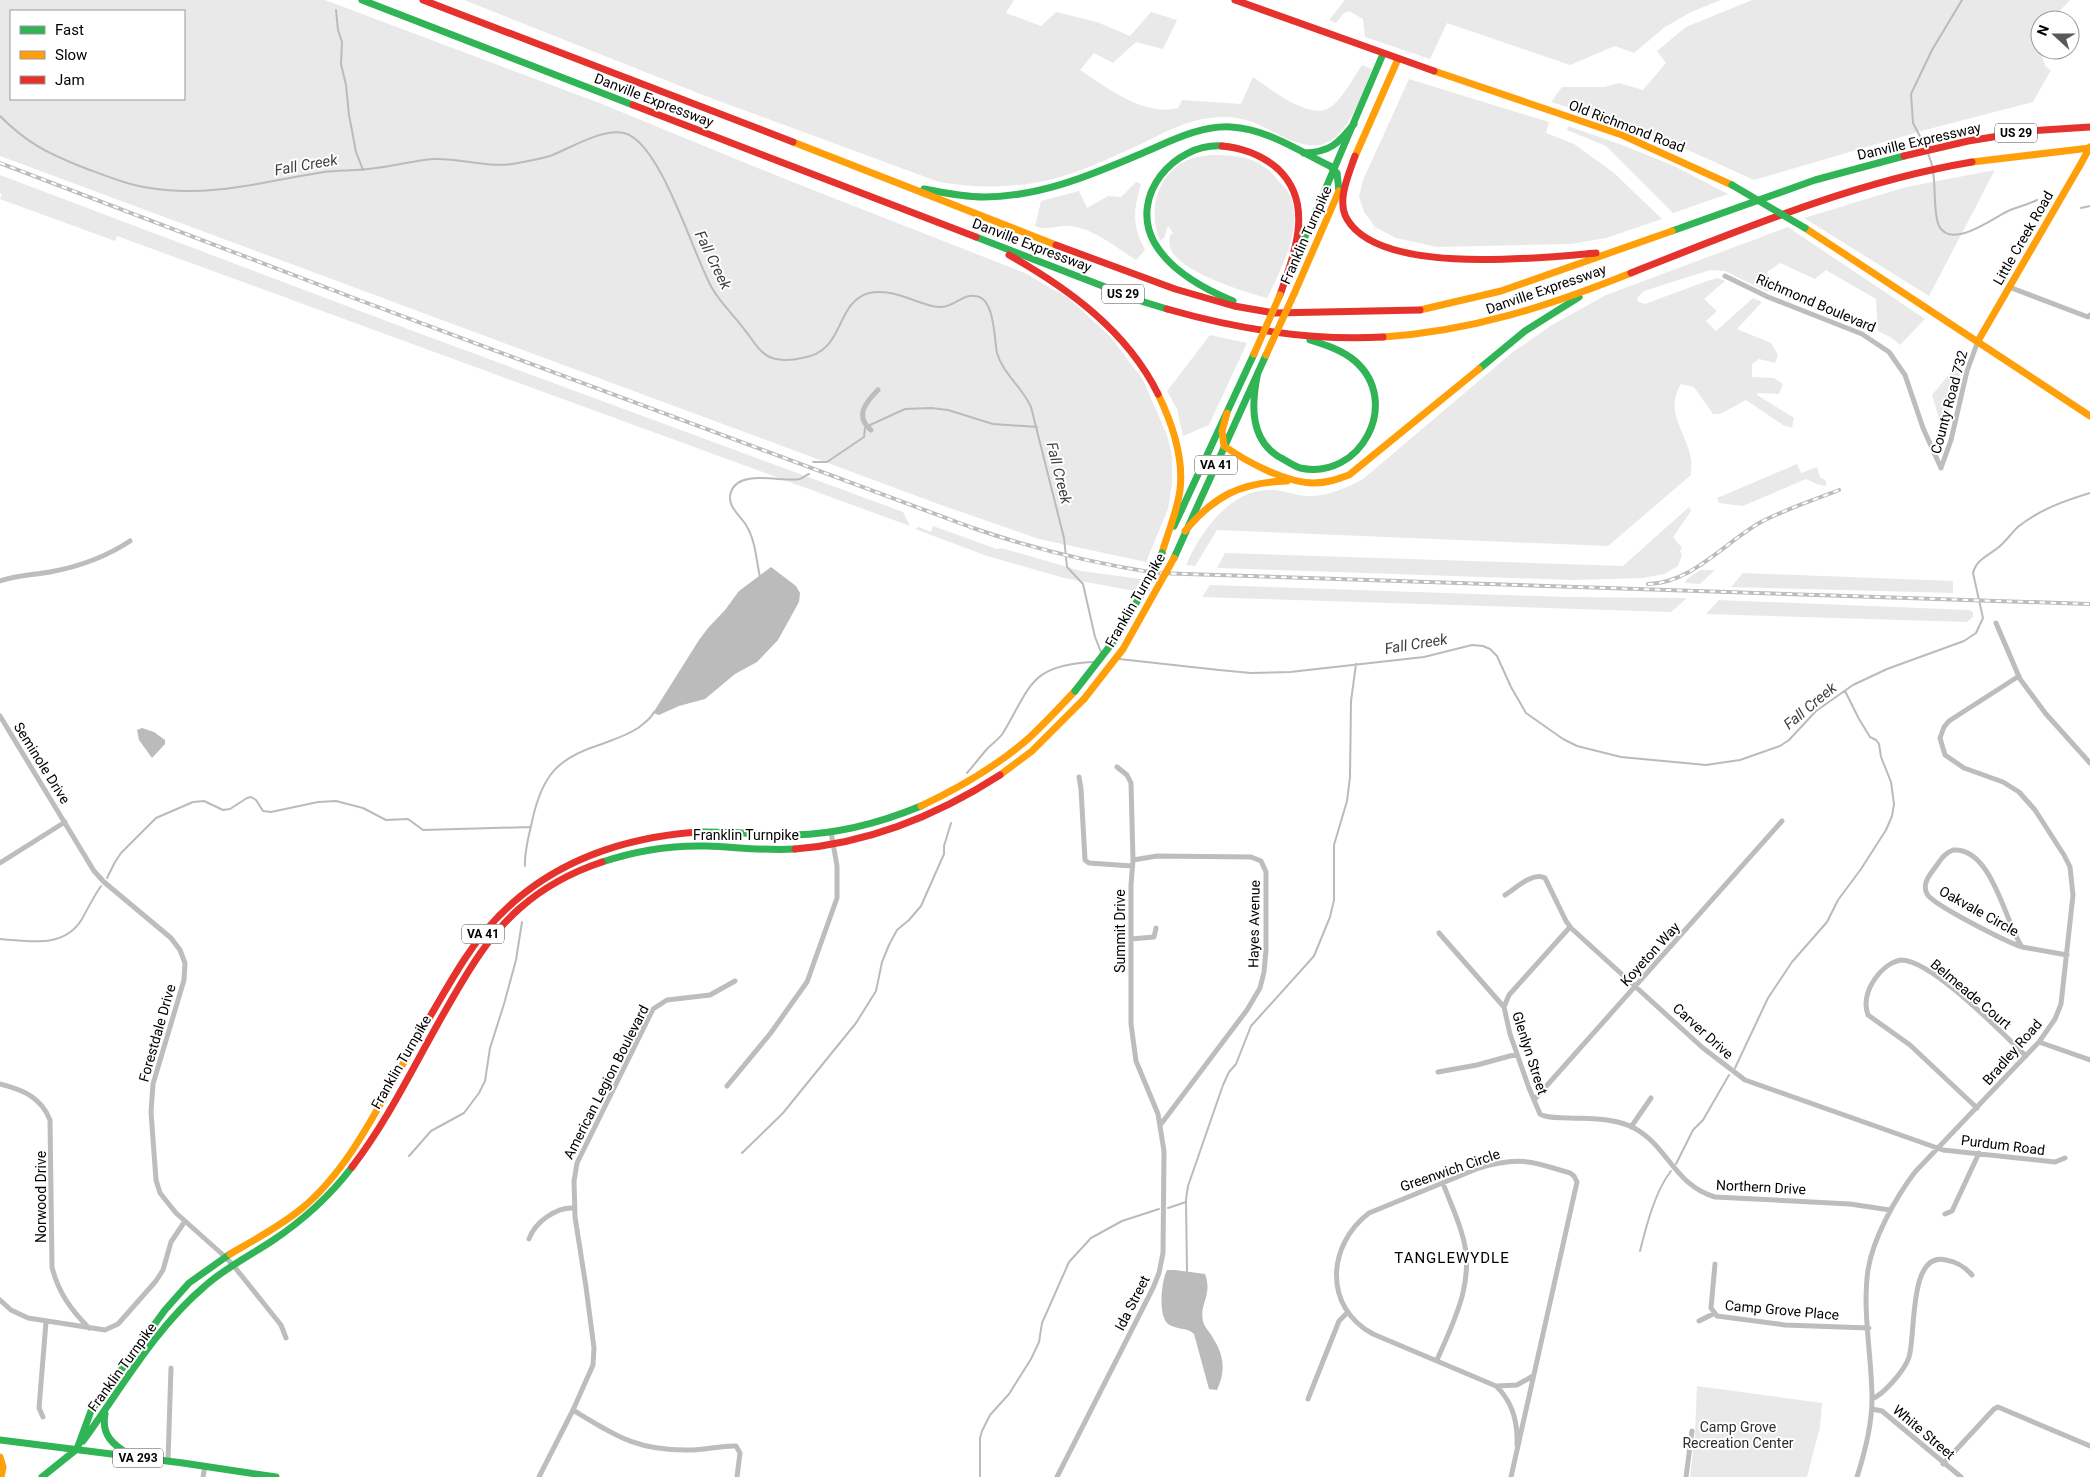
<svg xmlns="http://www.w3.org/2000/svg" width="2090" height="1477" font-family="Roboto,sans-serif">
<style>
.green{fill:#e9e9e9;fill-rule:evenodd}
.water{fill:#bbb}
.lines{fill:none;stroke-linecap:round;stroke-linejoin:round}
.stream{stroke:#bbb;stroke-width:2}
.street{stroke:#bdbdbd;stroke-width:5}
.fast{stroke:#30b455;stroke-width:7}
.slow{stroke:#ff9f0a;stroke-width:7}
.jam{stroke:#e5322d;stroke-width:7}
.rail-casing{stroke:#bdbdbd;stroke-width:4}
.rail{stroke:#fff;stroke-width:2;stroke-dasharray:5.5;stroke-linecap:butt}
.fast-bridge{stroke:#30b455;stroke-width:7}
.slow-bridge{stroke:#ff9f0a;stroke-width:7}
.labels{text-anchor:middle;stroke-width:4;stroke-linejoin:round;paint-order:stroke}
.shield{fill:#fff;stroke:#4c4c4c;stroke-width:1}
.shield-label{font-size:12px;font-weight:bold;fill:#000}
.street-label{font-size:14px;fill:#000;stroke:#fff}
.park-label{font-size:14px;fill:#2e2e2e;stroke:#fff}
.water-label{font-size:15px;font-style:italic;fill:#3f3f3f;stroke:#fff}
.neighbourhood-label{font-size:15px;letter-spacing:1px;fill:#000;stroke:#fff}
</style>
<rect width="100%" height="100%" fill="#fff"/>
<path class="green" d="M 0,0 L 325,0 L 597,102 L 785,179 L 1025,273 L 1068,298 L 1110,336 L 1143,380 L 1167,435 L 1172,456 L 1172,484 L 1168,509 L 1146,562 L 1039,539 L 941,505 L 0,156 ZM 11,11 L 184,11 L 184,99 L 11,99 Z
M 464,0 L 1014,0 L 1006,13 L 1041,26 L 1056,12 L 1097,22 L 1130,36 L 1151,12 L 1177,20 L 1163,49 L 1136,42 L 1113,63 L 1094,53 L 1080,70 C 1108,88 1144,117 1178,108 L 1182,100 L 1241,104 L 1253,77 C 1271,89 1312,123 1332,106 C 1343,97 1354,77 1362,65 L 1372,69 C 1363,92 1349,136 1323,144 C 1301,151 1273,130 1252,122 C 1238,117 1225,116 1211,118 C 1185,120 1160,135 1137,146 C 1118,154 1100,163 1081,170 C 1035,188 987,190 939,182 L 708,97 Z
M 1345,0 L 1721,0 L 1691,12 L 1665,27 L 1634,53 L 1615,46 L 1570,65 L 1447,23 L 1430,59 L 1365,37 L 1363,19 L 1349,11 L 1344,13 L 1336,23 L 1329,20 Z
M 1752,0 L 2070,0 L 2051,20 L 2040,20 L 2040,32 L 2035,37 L 2046,67 L 2051,70 L 2033,102 L 1925,130 L 1754,180 L 1699,155 L 1635,128 L 1551,102 L 1562,87 L 1604,87 L 1619,83 L 1643,90 L 1666,63 L 1657,51 L 1686,27 Z
M 1409,79 L 1549,122 L 1546,133 L 1574,144 L 1614,173 L 1662,219 L 1606,238 L 1571,244 L 1437,247 L 1396,238 L 1375,227 L 1364,212 L 1359,197 L 1363,180 Z
M 1568,126 L 1625,146 L 1674,166 L 1728,194 L 1673,213 L 1606,146 L 1567,130 Z
M 1209,155 C 1239,155 1258,156 1278,180 C 1281,184 1286,188 1288,192 C 1306,223 1281,270 1267,298 C 1244,292 1181,272 1171,250 C 1169,246 1169,240 1170,235 L 1173,233 L 1168,226 L 1164,238 L 1160,241 C 1147,210 1157,173 1190,159 C 1195,157 1203,156 1209,155 Z
M 1995,170 L 1929,296 L 1804,218 L 1906,187 Z
M 0,175 L 421,334 L 903,512 L 910,526 L 117,236 L 115,241 L 0,199 L 2,194 L 0,193 Z
M 1136,182 L 1141,184 C 1133,211 1132,225 1145,250 L 1136,260 C 1115,247 1095,229 1070,226 C 1057,225 1047,231 1035,226 L 1041,201 L 1079,191 L 1087,208 L 1108,196 L 1121,197 Z
M 1788,227 L 1925,319 L 1900,345 L 1892,338 L 1878,331 L 1876,299 L 1826,270 L 1815,279 L 1780,263 L 1767,272 L 1771,285 L 1768,292 L 1725,271 L 1710,270 L 1644,291 L 1637,298 L 1638,302 L 1645,304 L 1707,281 L 1718,278 L 1725,281 L 1704,299 L 1717,311 L 1706,321 L 1716,331 L 1753,298 L 1762,302 L 1737,329 L 1771,343 L 1778,355 L 1775,363 L 1759,359 L 1752,364 L 1752,377 L 1774,378 L 1783,384 L 1779,394 L 1758,393 L 1757,395 L 1794,418 L 1792,428 L 1783,425 L 1746,400 L 1720,414 L 1713,414 L 1694,387 L 1681,384 C 1664,412 1686,431 1691,459 C 1692,464 1691,470 1691,475 L 1608,546 L 1217,530 L 1195,566 L 1186,565 C 1201,531 1231,487 1275,490 C 1285,491 1295,495 1305,496 C 1326,497 1344,489 1363,479 L 1513,352 L 1552,325 L 1606,295 Z
M 1210,335 L 1247,343 L 1209,425 L 1183,436 L 1177,409 L 1167,391 Z
M 1960,361 L 1963,363 L 1946,421 L 1939,418 L 1932,395 Z
M 1797,464 L 1801,473 L 1817,467 L 1820,477 L 1826,481 L 1826,486 L 1819,485 L 1806,479 L 1743,506 L 1719,503 L 1717,498 Z
M 1689,507 L 1691,511 L 1673,537 L 1682,548 L 1680,551 L 1682,555 L 1678,566 L 1664,574 L 1643,578 L 1573,580 L 1217,568 L 1225,553 L 1623,566 Z
M 933,526 L 997,549 L 1002,548 L 1081,571 L 1141,579 L 1135,591 L 1064,578 L 987,556 L 915,529 L 919,527 L 931,532 Z
M 1700,570 L 1715,570 L 1700,584 L 1685,583 L 1687,579 Z
M 1743,573 L 1953,581 L 1953,593 L 1731,587 Z
M 1210,585 L 1566,597 L 1687,598 L 1671,612 L 1202,597 Z
M 1719,600 L 1969,610 L 1973,612 L 1973,617 L 1967,622 L 1706,614 Z
M 1697,1386 L 1822,1403 L 1820,1427 L 1807,1477 L 1690,1477 L 1695,1435 Z"/>
<path class="water" d="M 771,567 L 796,586 L 800,593 L 799,602 L 778,640 L 757,662 L 735,674 L 705,699 L 679,706 L 659,715 L 653,713 L 699,640 L 708,628 L 725,610 L 739,591 Z
M 142,728 L 154,732 L 165,740 L 165,744 L 152,758 L 139,740 L 137,730 Z
M 1167,1270 L 1175,1270 L 1205,1274 C 1213,1295 1199,1304 1203,1321 C 1204,1327 1210,1332 1213,1338 C 1224,1355 1226,1371 1217,1390 L 1209,1389 L 1194,1334 C 1187,1327 1176,1330 1168,1324 C 1158,1316 1161,1282 1167,1270 Z"/>
<g class="lines">
<path class="stream" d="M 336,10 L 338,30 L 342,42 L 341,64 L 346,85 L 349,115 L 356,152 L 363,170
M 0,116 C 27,143 47,153 82,167 C 104,175 127,185 150,188 C 209,198 267,181 324,172 C 341,170 359,171 376,168 C 395,166 415,160 434,159 C 463,158 490,169 518,163 C 529,161 540,159 550,156 C 571,148 602,128 624,133 C 661,142 693,255 712,288 C 721,304 734,315 744,329 C 754,341 760,356 776,359 C 785,361 794,360 802,358 C 846,352 834,303 869,293 C 890,288 912,301 932,306 C 954,311 959,294 975,296 C 995,297 994,339 997,353 C 1003,374 1023,388 1031,407 L 1064,538 L 1067,567 L 1083,584 L 1095,637 L 1101,652
M 1925,146 L 1913,123 L 1911,94 L 1932,50 L 1962,0
M 1928,153 L 1933,168
M 1933,172 C 1936,187 1933,213 1939,226 C 1952,250 1993,218 2008,211 C 2017,207 2027,205 2037,200
M 2081,208 L 2090,206
M 870,425 L 905,409 L 931,408 L 948,410 L 993,424 L 1037,427
M 813,462 L 827,462 L 864,437 L 865,428
M 760,577 C 756,560 756,541 746,525 C 740,515 726,506 731,492 C 739,468 784,483 799,479 C 802,479 806,475 809,474
M 1119,659 L 1219,670 L 1251,673 L 1290,672 L 1424,657 L 1472,645 L 1483,646 L 1490,649 L 1497,656 L 1511,687 L 1526,713 L 1563,739 L 1577,746 L 1621,757 L 1706,765 L 1740,760 L 1780,746 L 1789,740 L 1816,711 L 1853,685 L 1887,669 L 1964,641 L 1976,633 L 1983,618 L 1973,573 C 1976,559 1990,555 2000,546 C 2007,540 2012,532 2019,526 C 2041,509 2064,501 2090,493
M 967,773 C 974,765 980,757 987,749 C 992,744 999,739 1003,733 C 1031,686 1030,665 1093,662
M 525,866 C 524,850 530,832 533,817 C 543,775 558,758 599,745 C 612,740 626,736 638,728 C 644,723 651,719 654,712
M 107,878 L 115,862 L 121,853 L 156,818 L 193,802 L 204,801 L 223,810 L 230,809 L 247,798 L 251,797 L 256,800 L 263,811 L 271,812 L 318,802 L 336,801 L 363,808 L 386,820 L 408,819 L 423,830 L 531,827
M 0,939 C 29,941 64,949 82,919 C 88,908 94,896 101,886
M 1735,1068 L 1768,998 L 1792,962 L 1827,922 L 1838,900 L 1861,869 L 1886,830 L 1892,816 L 1894,804 L 1891,782 L 1881,757 L 1879,744 L 1876,740 L 1870,737 L 1859,719 L 1845,691
M 742,1153 L 783,1113 L 856,1023 L 876,991 L 882,962 L 889,945 L 897,930 L 909,920 L 921,906 L 944,854 L 944,846 L 951,823
M 409,1156 L 431,1131 L 464,1113 L 479,1093 L 485,1081 L 490,1048 L 504,1004 L 516,960 L 522,922
M 1676,1164 L 1693,1130 L 1703,1120 L 1729,1075
M 1168,1208 L 1186,1202
M 1640,1251 C 1646,1227 1655,1191 1671,1171
M 1187,1272 L 1186,1199 L 1188,1186 L 1223,1085 L 1229,1072 L 1236,1064 L 1251,1026 L 1314,956 L 1330,917 L 1334,900 L 1334,845 L 1347,801 L 1350,777 L 1351,701 L 1356,664
M 980,1477 L 980,1438 L 982,1431 L 990,1415 L 1009,1394 L 1031,1359 L 1039,1342 L 1042,1323 L 1069,1262 L 1091,1238 L 1122,1221 L 1159,1209"/>
<path class="street" d="M 1725,276 L 1768,297 L 1862,334 L 1889,352 L 1905,375 L 1923,428 L 1941,468
M 2009,287 L 2088,317 L 2090,315
M 871,430 C 854,416 866,402 878,390
M 1941,468 L 1951,440 L 1967,371 L 1978,341
M 0,581 C 17,575 33,575 50,572 C 77,567 106,557 130,541
M 1996,623 L 2020,679 L 2046,714 L 2090,763
M 0,716 L 94,871 L 104,882 L 171,938 L 180,950 L 185,963 L 184,980 L 153,1084 L 151,1112 L 156,1180 L 160,1193 L 176,1213 L 222,1254 L 233,1265 L 281,1325 L 286,1338
M 1079,777 L 1081,789 L 1085,860 L 1089,863 L 1132,866
M 1953,850 C 1992,847 2005,922 2022,947 C 2007,942 1933,905 1927,894 C 1922,884 1929,876 1934,869 C 1940,861 1944,853 1953,850 Z
M 1133,860 L 1157,856 L 1251,857 L 1261,861 L 1266,872 L 1266,950 L 1264,972 L 1260,988 L 1247,1010 L 1161,1124
M 0,863 L 65,822
M 1505,895 C 1515,889 1533,871 1545,878 L 1566,921 L 1571,928 L 1703,1048 L 1745,1080 L 1943,1150 L 2055,1162 L 2065,1158
M 1439,933 L 1504,1007 L 1510,1034 L 1529,1088 L 1540,1114 C 1549,1119 1560,1117 1570,1118 C 1592,1119 1615,1118 1634,1128 C 1668,1146 1674,1185 1715,1197 L 1850,1204 L 1890,1210
M 1131,939 L 1154,937 L 1156,928
M 2022,947 L 2067,955
M 1504,1007 L 1509,995 L 1570,927
M 2039,1042 L 2090,1060
M 1438,1072 L 1477,1065 L 1517,1054
M 0,1084 C 23,1090 41,1097 50,1120 L 52,1267 C 58,1292 71,1310 89,1328
M 727,1086 L 770,1034 L 807,982 L 837,898 L 837,866 L 831,832
M 1534,1100 L 1782,821
M 1977,1108 L 1910,1045 L 1868,1015 C 1860,993 1880,964 1901,960 C 1932,960 2002,1033 2026,1056
M 1631,1127 L 1651,1098
M 1945,1214 L 1952,1211 L 1979,1153
M 529,1239 C 535,1222 556,1207 574,1208
M 1715,1264 L 1711,1308 L 1717,1316 L 1785,1325 L 1869,1328
M 0,1300 L 11,1310 L 28,1318 L 105,1330 L 118,1324 L 156,1281 L 163,1270 L 171,1242 L 185,1221
M 1699,1321 L 1713,1314
M 1437,1360 C 1455,1319 1476,1279 1462,1234 C 1457,1216 1449,1200 1443,1183
M 1497,1386 L 1517,1385 L 1533,1376
M 1308,1399 L 1339,1321 L 1347,1313
M 1872,1399 C 1884,1394 1905,1370 1909,1357 C 1916,1336 1908,1250 1946,1260 C 1957,1262 1964,1266 1972,1275
M 1872,1409 L 1882,1411 L 1961,1477
M 573,1410 C 616,1436 637,1451 690,1450 C 703,1450 725,1445 736,1446 L 740,1453 L 737,1477
M 43,1417 L 39,1408 L 46,1322
M 168,1461 L 171,1368
M 1943,1464 L 1994,1409 L 1998,1407 L 2090,1446
M 203,1477 L 205,1466
M 539,1477 L 573,1410 L 593,1365 L 594,1348 L 586,1287 L 575,1217 L 574,1181 L 577,1163 L 653,1009 L 667,1000 L 710,995 L 735,981
M 1057,1477 L 1153,1288 L 1159,1273 L 1163,1253 L 1164,1151 L 1158,1114 L 1136,1061 L 1131,1024 L 1131,885 L 1133,860 L 1131,783 L 1127,775 L 1117,767
M 1511,1477 L 1577,1182 L 1574,1176 L 1570,1173 C 1532,1161 1518,1156 1479,1168 L 1369,1213 C 1327,1245 1323,1307 1373,1334 L 1496,1386 C 1513,1402 1518,1422 1517,1445
M 1686,1477 L 1692,1431
M 1857,1477 C 1865,1452 1872,1425 1872,1399 C 1872,1357 1862,1312 1868,1270 C 1873,1238 1896,1197 1915,1172 L 2039,1042 L 2055,1019 L 2061,1004 L 2073,895 L 2070,867 L 2064,855 L 2035,810 L 2019,792 L 2003,782 L 1964,768 L 1945,755 L 1940,738 L 1944,727 L 1949,721 L 2019,676"/>
<path class="fast" d="M 362,0 L 633,105
M 1222,146 C 1174,143 1129,196 1154,242 C 1170,271 1204,289 1233,301
M 1304,153 C 1330,152 1338,144 1354,124
M 924,189 C 944,193 964,197 984,197 C 1038,197 1089,176 1138,155 C 1167,143 1199,125 1231,127 C 1267,129 1299,151 1330,166 L 1337,173 L 1339,191
M 1672,231 L 1815,180 L 1904,156
M 976,237 L 1144,302 L 1167,309
M 1293,265 L 1383,54
M 1479,369 L 1525,331 L 1579,297
M 1258,372 C 1251,404 1249,442 1283,459 C 1288,462 1294,466 1300,468 C 1361,481 1402,402 1355,361 C 1342,350 1326,345 1310,340
M 1174,526 L 1254,354
M 1174,558 L 1266,355
M 698,832 C 730,831 762,835 794,835 C 838,834 880,823 921,806
M 602,862 C 635,851 671,845 706,846 C 736,847 765,851 795,849
M 105,1414 C 101,1435 113,1445 130,1455
M 0,1440 L 183,1463 L 276,1477
M 83,1441 C 121,1389 155,1328 205,1286 C 225,1268 249,1256 272,1241 C 302,1221 330,1196 352,1167
M 77,1449 L 91,1411 L 165,1310 L 189,1283 L 230,1254
M 42,1477 L 77,1449"/>
<path class="slow" d="M 1434,71 L 1622,135 L 1732,185
M 793,142 L 1056,245
M 1353,161 L 1398,59
M 1972,162 L 2090,148
M 1805,228 L 2090,416
M 1294,294 L 1339,191
M 1420,310 L 1501,291 L 1672,231
M 1383,337 C 1472,331 1549,306 1631,273
M 1978,341 L 2079,167
M 1158,394 C 1172,423 1184,458 1180,490 C 1177,512 1168,532 1162,553
M 1227,413 L 1222,431 L 1224,446 C 1247,462 1286,483 1314,483 C 1327,483 1338,479 1349,475 L 1479,369
M 1185,531 C 1214,496 1241,482 1287,481
M 1000,775 L 1032,751 L 1084,699
M 921,806 C 959,788 997,766 1029,738 C 1045,723 1060,707 1075,691
M 230,1254 C 254,1240 279,1227 301,1209 C 348,1171 378,1107 408,1055
M 0,1457 L 3,1467 L 1,1477"/>
<path class="jam" d="M 423,0 L 793,142
M 1235,0 L 1434,71
M 633,105 L 976,237
M 1222,146 C 1244,148 1262,155 1278,169 C 1315,204 1294,254 1280,295
M 1355,156 C 1349,174 1336,201 1347,219 C 1380,276 1539,258 1596,253
M 1904,156 L 1968,141 L 2030,131 L 2090,127
M 1056,245 L 1175,289 L 1234,306 L 1274,313 L 1420,310
M 1009,255 C 1069,289 1127,331 1158,394
M 1631,273 C 1743,229 1853,182 1972,162
M 1167,309 C 1237,329 1311,341 1383,337
M 795,849 C 870,843 938,815 1000,775
M 408,1055 C 426,1024 444,991 464,960 C 518,876 600,839 698,832
M 352,1167 C 390,1118 417,1059 448,1006 C 468,971 489,935 520,908 C 544,887 572,872 602,862"/>
<defs>
<path id="rail" d="M 0,163 L 351,297 L 973,528 C 1034,549 1092,563 1156,573 L 2090,604
M 1648,584 C 1692,583 1725,542 1761,522 C 1786,509 1814,500 1839,490"/>
</defs>
<use href="#rail" class="rail-casing"/>
<use href="#rail" class="rail"/>
<path class="fast-bridge" d="M 1732,185 L 1805,228
M 1075,691 L 1113,642 L 1142,593 L 1162,553"/>
<path class="slow-bridge" d="M 2079,167 L 2090,147
M 1254,354 L 1280,295
M 1266,355 L 1294,294
M 1084,699 L 1123,649 L 1174,558"/>
</g>
<g class="labels">
<g class="shield">
<rect x="1995" y="123.5" width="42" height="19" rx="4"/>
<rect x="1102" y="284.5" width="42" height="19" rx="4"/>
<rect x="1195" y="455.5" width="42" height="19" rx="4"/>
<rect x="462" y="924.5" width="42" height="19" rx="4"/>
<rect x="113" y="1448.5" width="50" height="19" rx="4"/>
</g>
<g class="shield-label">
<text x="2016" y="137">US 29</text>
<text x="1123" y="298">US 29</text>
<text x="1216" y="469">VA 41</text>
<text x="483" y="938">VA 41</text>
<text x="138" y="1462">VA 293</text>
</g>
<g class="street-label">
<text transform="translate(654 100) rotate(21)" y="5">Danville Expressway</text>
<text transform="translate(1627 126) rotate(21)" y="5">Old Richmond Road</text>
<text transform="translate(1919 141) rotate(-13)" y="5">Danville Expressway</text>
<text transform="translate(1306 235) rotate(-66)" y="5">Franklin Turnpike</text>
<text transform="translate(2023 238) rotate(-60)" y="5">Little Creek Road</text>
<text transform="translate(1032 245) rotate(21)" y="5">Danville Expressway</text>
<text transform="translate(1546 289) rotate(-19)" y="5">Danville Expressway</text>
<text transform="translate(1816 303) rotate(23)" y="5">Richmond Boulevard</text>
<text transform="translate(1949 402) rotate(-75)" y="5">County Road 732</text>
<text transform="translate(1135 600) rotate(-60)" y="5">Franklin Turnpike</text>
<text transform="translate(42 763) rotate(58)" y="5">Seminole Drive</text>
<text x="746" y="840">Franklin Turnpike</text>
<text transform="translate(1979 911) rotate(29)" y="5">Oakvale Circle</text>
<text transform="translate(1254 924) rotate(-89)" y="5">Hayes Avenue</text>
<text transform="translate(1120 931) rotate(-90)" y="5">Summit Drive</text>
<text transform="translate(1650 954) rotate(-48)" y="5">Koyeton Way</text>
<text transform="translate(1971 994) rotate(40)" y="5">Belmeade Court</text>
<text transform="translate(1703 1031) rotate(42)" y="5">Carver Drive</text>
<text transform="translate(157 1033) rotate(-74)" y="5">Forestdale Drive</text>
<text transform="translate(2012 1052) rotate(-49)" y="5">Bradley Road</text>
<text transform="translate(1530 1053) rotate(72)" y="5">Glenlyn Street</text>
<text transform="translate(401 1062) rotate(-60)" y="5">Franklin Turnpike</text>
<text transform="translate(606 1082) rotate(-63)" y="5">American Legion Boulevard</text>
<text transform="translate(2003 1145) rotate(7)" y="5">Purdum Road</text>
<text transform="translate(1450 1170) rotate(-19)" y="5">Greenwich Circle</text>
<text transform="translate(1761 1187) rotate(3)" y="5">Northern Drive</text>
<text transform="translate(41 1197) rotate(-90)" y="5">Norwood Drive</text>
<text transform="translate(1132 1303) rotate(-63)" y="5">Ida Street</text>
<text transform="translate(1782 1310) rotate(5)" y="5">Camp Grove Place</text>
<text transform="translate(122 1367) rotate(-54)" y="5">Franklin Turnpike</text>
<text transform="translate(1924 1432) rotate(40)" y="5">White Street</text>
</g>
<g class="park-label">
<text x="1738" y="1432">Camp Grove<tspan x="1738" dy="16">Recreation Center</tspan></text>
</g>
<g class="water-label">
<text transform="translate(306 165) rotate(-10)" y="5">Fall Creek</text>
<text transform="translate(713 260) rotate(64)" y="5">Fall Creek</text>
<text transform="translate(1059 473) rotate(76)" y="5">Fall Creek</text>
<text transform="translate(1416 644) rotate(-9)" y="5">Fall Creek</text>
<text transform="translate(1810 706) rotate(-40)" y="5">Fall Creek</text>
</g>
<g class="neighbourhood-label">
<text x="1452" y="1263">TANGLEWYDLE</text>
</g>
</g>
<rect x="10" y="10" width="175" height="90" fill="#ffffff" stroke="#999999"/>
<rect x="20" y="26" width="25" height="8" fill="#30b455" stroke="#999999"/>
<text x="55" y="35" font-size="15" fill="#000000">Fast</text>
<rect x="20" y="51" width="25" height="8" fill="#ff9f0a" stroke="#999999"/>
<text x="55" y="60" font-size="15" fill="#000000">Slow</text>
<rect x="20" y="76" width="25" height="8" fill="#e5322d" stroke="#999999"/>
<text x="55" y="85" font-size="15" fill="#000000">Jam</text>
<g transform="translate(2055 35) rotate(291)"><circle r="24" fill="#ffffff" stroke="#999999"/>
<path d="M0-4L9 19L0 12L-9 19Z" fill="#595959"/>
<text y="-8" font-size="14" font-weight="bold" text-anchor="middle" fill="#000000">N</text>
</g>
</svg>
